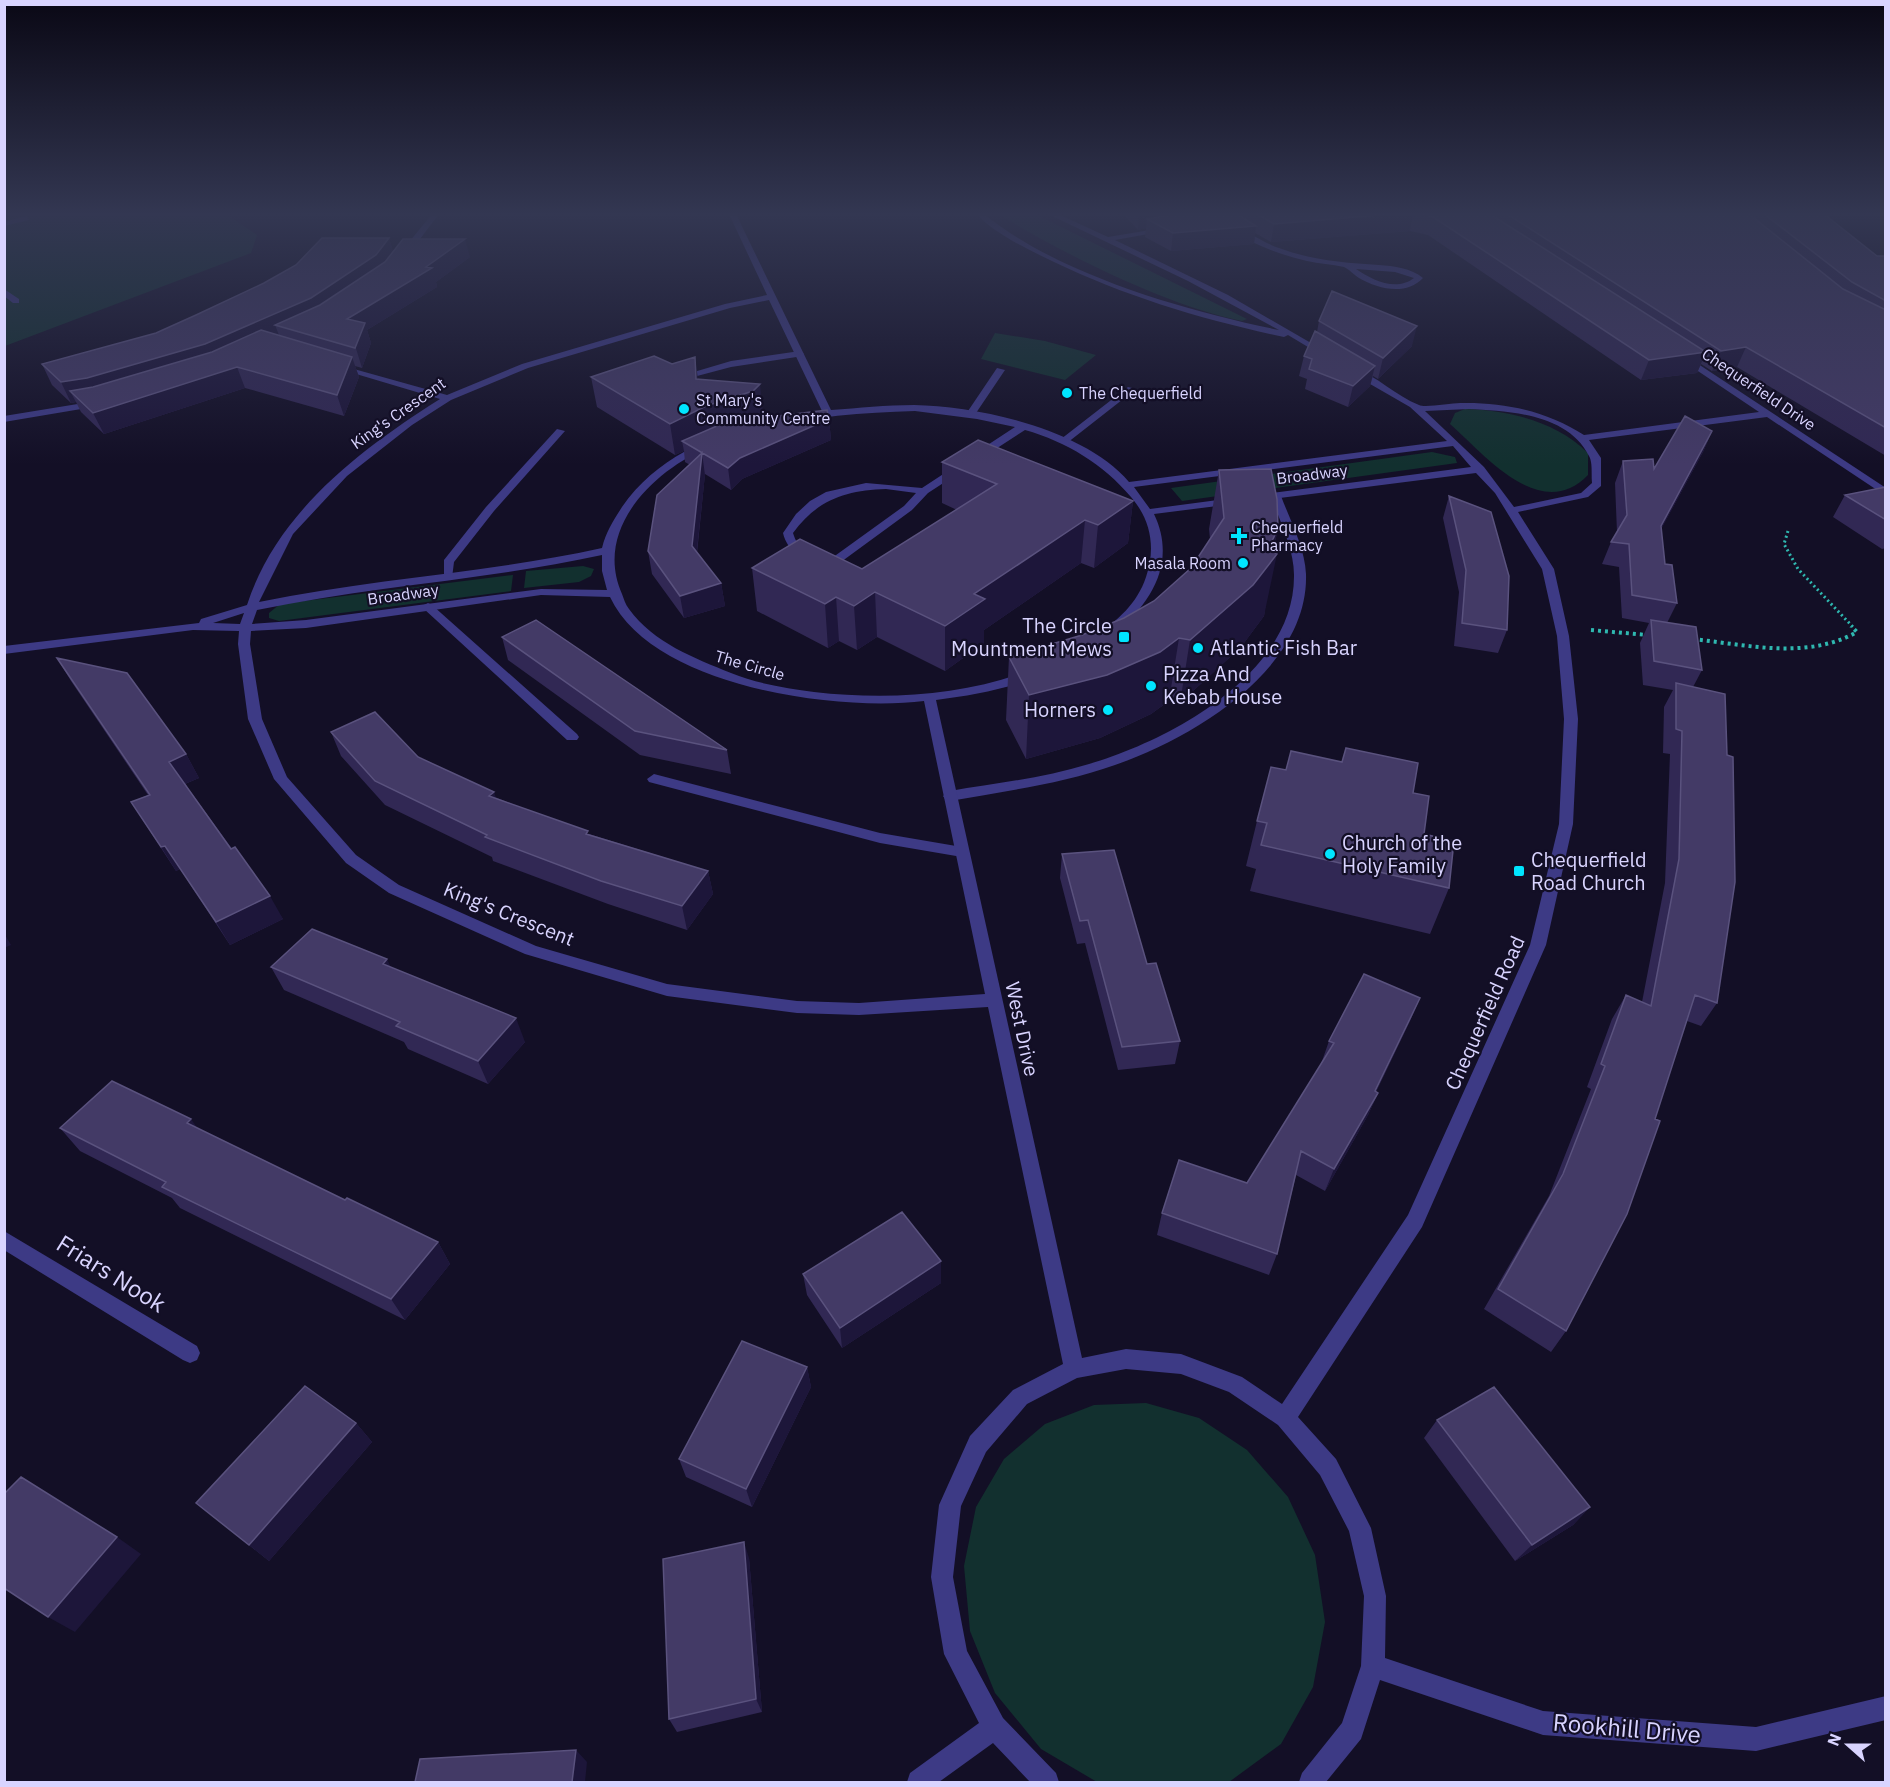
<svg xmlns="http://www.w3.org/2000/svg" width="1890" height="1787" font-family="'IBM Plex Sans',sans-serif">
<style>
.green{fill:#12302f}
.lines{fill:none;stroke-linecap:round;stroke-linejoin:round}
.path-far1{stroke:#2fb8b0;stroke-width:3;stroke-dasharray:2 3;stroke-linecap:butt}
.path{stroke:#2fb8b0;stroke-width:4;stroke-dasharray:3 4;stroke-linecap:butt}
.lane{fill:#3d3a85;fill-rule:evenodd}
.street{fill:#3d3a85;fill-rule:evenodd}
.wall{fill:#312854}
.shaded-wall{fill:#1d163a}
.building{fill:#433a66;stroke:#5a527e;stroke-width:1.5}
.poi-dot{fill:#00e5ff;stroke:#130f26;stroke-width:2}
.labels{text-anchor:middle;stroke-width:4.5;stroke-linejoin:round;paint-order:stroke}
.far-street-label{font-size:16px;fill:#d9d4ff;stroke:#130f26}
.far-poi-label{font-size:16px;fill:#d9d4ff;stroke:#130f26;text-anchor:start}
.poi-label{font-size:20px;fill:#d9d4ff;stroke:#130f26;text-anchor:start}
.street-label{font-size:20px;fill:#d9d4ff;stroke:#130f26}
.near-street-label{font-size:24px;fill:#d9d4ff;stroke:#130f26}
</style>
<rect width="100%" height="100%" fill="#130f26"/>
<path class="green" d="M 5,214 L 226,214 L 257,235 L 251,253 L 5,346 Z
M 998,214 L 1035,214 L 1247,319 L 1242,321 C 1165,305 1066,255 998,214 Z
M 995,333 L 1045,341 L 1096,355 L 1065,380 L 981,359 Z
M 1465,409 C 1508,410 1556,421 1588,453 L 1588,475 C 1541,524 1485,455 1450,424 L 1455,413 Z
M 1432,452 L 1455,457 L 1457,463 L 1182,501 L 1171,488 Z
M 583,566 L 594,569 L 591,576 L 579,582 L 524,588 L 526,571 Z
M 513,575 L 511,591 L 279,621 L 269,618 L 269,613 L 280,604 Z
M 1146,1403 L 1199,1418 L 1247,1450 L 1288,1497 L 1315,1555 L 1325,1622 L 1313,1687 L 1281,1744 L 1229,1782 L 1097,1782 L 1041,1749 L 995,1693 L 970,1631 L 964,1566 L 976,1507 L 1004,1459 L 1045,1424 L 1094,1405 Z"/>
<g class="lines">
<path class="path-far1" d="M 1788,531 L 1784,544 L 1798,569 L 1853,627"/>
<path class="path" d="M 1591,630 L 1647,635
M 1693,639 C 1748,645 1807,660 1857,632 L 1851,626"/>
<path class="lane" d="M 26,216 L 29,220 L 4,226 L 4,222 Z
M 1237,228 C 1251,233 1264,243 1279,248 C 1311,260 1345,263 1379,265 C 1394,266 1411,268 1423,278 C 1406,296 1378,289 1359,278 C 1354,275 1349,269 1344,267 C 1332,264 1319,264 1307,261 C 1281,255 1257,246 1234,232 ZM 1356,269 L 1395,272 L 1414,278 C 1396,292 1372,280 1356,269 Z
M 4,289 L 19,299 L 19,303 L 13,303 L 4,296 Z
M 800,351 L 804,354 L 803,356 L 731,367 L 682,380 L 677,377 L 731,361 Z
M 997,368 L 1005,370 L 974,416 L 968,416 L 966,414 Z
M 1128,387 L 1136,389 L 1067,443 L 1061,443 L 1061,439 Z
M 557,429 L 565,431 L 494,511 L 454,562 L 452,578 L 444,578 L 444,560 L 486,507 Z
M 1276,493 L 1281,496 C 1290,520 1305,548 1306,574 C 1309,669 1193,738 1115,765 C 1062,784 1005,791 950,801 L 945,799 L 943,796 L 950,791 C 996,783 1044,778 1089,764 C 1171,740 1295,673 1294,575 C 1294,548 1279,520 1271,496 Z
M 428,603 L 432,605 L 577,734 L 579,737 L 577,740 L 567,740 L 424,609 L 424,605 Z
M 654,774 L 880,833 L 962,847 L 969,852 L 962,857 L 880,843 L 649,782 L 647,779 Z"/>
<path class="street" d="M 432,214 L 439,214 L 407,256 L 401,256 L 401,252 Z
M 729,214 L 736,214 L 831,410 C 859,408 886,405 914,405 C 980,406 1085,430 1129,482 L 1447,441 L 1410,407 L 1351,373 L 1351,369 L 1354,368 C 1377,376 1396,396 1419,405 C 1425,408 1451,403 1460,403 C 1504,402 1547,411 1584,435 L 1759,412 L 1680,359 L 1680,355 L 1683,354 L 1886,488 L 1886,496 L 1767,417 L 1589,440 L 1601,458 L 1601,486 L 1588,497 L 1518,512 L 1554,569 L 1569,636 L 1578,719 L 1573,824 L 1546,945 L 1422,1227 L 1298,1417 L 1336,1459 L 1371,1528 L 1386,1596 L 1385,1658 L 1543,1711 L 1756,1727 L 1886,1696 L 1886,1720 L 1756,1751 L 1543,1735 L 1380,1680 L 1361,1739 L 1326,1782 L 1299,1782 L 1302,1773 L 1342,1723 L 1361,1666 L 1364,1596 L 1349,1531 L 1320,1475 L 1278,1425 L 1229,1392 L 1181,1374 L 1126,1369 L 1077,1378 L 1027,1404 L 986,1452 L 961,1506 L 953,1577 L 967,1651 L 1003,1718 L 1056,1773 L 1059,1782 L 1030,1782 L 993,1743 L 939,1782 L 907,1782 L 910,1773 L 979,1723 L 944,1654 L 931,1577 L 939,1505 L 970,1436 L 1013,1390 L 1063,1364 L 988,1007 L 859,1015 L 797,1013 L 667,996 L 525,954 L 389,893 L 346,863 L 274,779 L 248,719 L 238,644 L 239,631 L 193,630 L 4,654 L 4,646 L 199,623 L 201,619 L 247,605 C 277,512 361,449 440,399 L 336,368 L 336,364 L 447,395 L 522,364 L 725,304 L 767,295 ZM 769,300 L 822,411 C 749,422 667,442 622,507 C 613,521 606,532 602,548 C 489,573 373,578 259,602 L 293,534 L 347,476 L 412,425 L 451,400 L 528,368 L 730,308 ZM 1469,409 C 1509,411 1568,414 1589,456 C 1593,463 1591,475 1592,483 L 1581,493 L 1514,507 L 1484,467 L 1425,411 ZM 915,411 L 977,419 L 1015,427 L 922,488 L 866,483 L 826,492 L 810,501 L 796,514 L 783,533 C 787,551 810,574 830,570 L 912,510 L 928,493 L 1025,430 C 1067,442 1103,464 1131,497 C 1151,520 1156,548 1146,577 C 1137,604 1118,620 1095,636 C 1015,692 910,703 814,692 C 787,688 757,684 731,673 C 694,658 654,643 629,609 C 625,604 624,599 622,594 C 593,529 654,469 712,446 C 777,419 845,413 915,411 ZM 1453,446 L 1471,467 L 1257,495 L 1252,498 L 1257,501 L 1476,473 L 1495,493 L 1542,569 L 1557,636 L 1564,719 L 1559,824 L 1530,945 L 1408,1215 L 1282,1404 L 1242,1377 L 1181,1354 L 1126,1349 L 1082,1358 L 936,700 C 968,696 1000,690 1030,680 C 1093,658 1193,595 1154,514 L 1233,504 L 1238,501 L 1233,498 L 1150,509 L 1134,487 ZM 886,489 L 916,493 L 904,506 L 825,563 C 810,556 798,550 793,533 C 817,500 846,490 886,489 ZM 602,555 L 602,571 L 607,590 L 541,589 L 306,620 L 252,624 L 257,610 C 371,586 488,580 602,555 ZM 541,595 L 610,597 C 652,687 837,712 924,701 L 985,994 L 859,1003 L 797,1001 L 667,984 L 536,946 L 399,885 L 356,855 L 287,777 L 262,719 L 250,644 L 251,631 L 306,628 ZM 244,613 L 240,624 L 213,623 Z
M 976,214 L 984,214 C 1059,275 1186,311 1279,330 L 1188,281 L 1048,214 L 1058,214 L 1108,237 L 1168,227 L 1165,231 L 1115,240 L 1228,295 L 1330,354 L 1323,356 L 1288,335 L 1284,337 C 1204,320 1127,297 1054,262 C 1027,249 997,235 976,214 Z
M 96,401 L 101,404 L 99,406 L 4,422 L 4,416 Z
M 4,1231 L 197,1346 L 200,1353 L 197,1360 L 190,1363 L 183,1360 L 4,1250 Z"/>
</g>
<path class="wall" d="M 1123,214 L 1824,214 L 1877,256 L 1886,257 L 1886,456 L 1737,367 L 1712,371 L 1701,364 L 1697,373 L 1641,380 L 1428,235 L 1410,231 L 1271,242 L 1255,233 L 1254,244 L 1171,251 L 1145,237 L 1146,228 L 1138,230 Z
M 389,238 L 393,252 L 470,257 L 436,282 L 437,287 L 367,330 L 371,343 L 362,368 L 355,366 L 359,377 L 344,416 L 245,388 L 104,434 L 81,412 L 76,402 L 71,403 L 52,385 L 42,364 L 156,333 Z
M 1319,321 L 1412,346 L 1378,379 L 1373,376 L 1370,386 L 1348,407 L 1305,389 L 1307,379 L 1299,376 L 1304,356 L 1317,332 Z
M 672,364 L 763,414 L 760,418 L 829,419 L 831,440 L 742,479 L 731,490 L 705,474 L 697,553 L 721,583 L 725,606 L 684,618 L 652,574 L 648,551 L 690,465 L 685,462 L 684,451 L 675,455 L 597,407 L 591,377 Z
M 1712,431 L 1703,452 L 1661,529 L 1665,564 L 1677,603 L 1667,623 L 1702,670 L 1693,687 L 1717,1003 L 1701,1026 L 1687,1021 L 1566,1331 L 1551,1352 L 1484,1309 L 1549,1196 L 1591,1089 L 1587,1087 L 1612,1019 L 1626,995 L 1642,1002 L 1665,883 L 1670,754 L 1663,753 L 1664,707 L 1673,690 L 1643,685 L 1640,643 L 1649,623 L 1622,618 L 1619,567 L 1602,564 L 1611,542 L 1617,532 L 1615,483 L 1623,461 L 1654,469 Z
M 942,462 L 1133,501 L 1128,543 L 1094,568 L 1081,563 L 984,630 L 984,643 L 945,671 L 877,637 L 857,650 L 839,641 L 828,648 L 757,611 L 752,568 L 862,569 L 957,510 L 942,503 Z
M 1219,470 L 1278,528 L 1273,552 L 1264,616 L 1241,647 L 1180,703 L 1169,701 L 1151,714 L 1100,738 L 1026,759 L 1006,720 L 1009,657 L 1082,635 L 1124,618 L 1154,601 L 1191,568 L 1210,539 L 1209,529 Z
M 1886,487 L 1886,548 L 1882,549 L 1833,517 L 1845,495 Z
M 1449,496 L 1507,630 L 1498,653 L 1454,646 L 1459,592 L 1443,518 Z
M 502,637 L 727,750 L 731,774 L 640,755 L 508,660 Z
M 57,658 L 186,754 L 199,778 L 185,784 L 283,919 L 230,945 L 180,869 L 176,871 L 131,802 L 148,795 L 71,681 Z
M 331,732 L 418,757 L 497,798 L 589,834 L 708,871 L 713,894 L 687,930 L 608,904 L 493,861 L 492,857 L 385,805 L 341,756 Z
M 1286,770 L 1413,793 L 1424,834 L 1449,888 L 1430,934 L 1250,891 L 1256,869 L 1246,866 L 1257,821 Z
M 1062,854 L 1147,964 L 1180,1041 L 1175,1064 L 1118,1070 L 1085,943 L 1077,944 L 1060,878 Z
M 271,967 L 390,967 L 525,1042 L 488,1084 L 408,1049 L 404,1042 L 284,990 Z
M 1420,998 L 1410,1021 L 1376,1092 L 1378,1093 L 1368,1115 L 1325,1191 L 1296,1175 L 1277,1254 L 1269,1275 L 1157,1235 L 1162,1213 L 1247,1183 L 1321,1064 L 1329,1041 Z
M 60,1128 L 197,1128 L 345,1200 L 438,1242 L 450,1264 L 405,1320 L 180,1208 L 172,1198 L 80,1151 Z
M 941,1261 L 941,1283 L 842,1348 L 807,1295 L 803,1274 Z
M 807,1367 L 811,1387 L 752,1507 L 686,1477 L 679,1459 Z
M 1437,1420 L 1590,1507 L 1573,1525 L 1515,1561 L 1424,1438 Z
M 356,1423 L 372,1442 L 269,1561 L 196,1503 Z
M 749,1558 L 762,1712 L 677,1732 L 669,1719 Z"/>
<path class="shaded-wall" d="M 1139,214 L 1219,214 L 1147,219 L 1146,228 L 1138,230 Z
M 1391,214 L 1413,214 L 1410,231 L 1271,242 L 1274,224 Z
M 1256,226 L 1254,244 L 1171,251 L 1173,233 Z
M 389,238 L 395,257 L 318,317 L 275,325 L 279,335 L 213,364 L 98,399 L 70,391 L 76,402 L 71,403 L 61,382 Z
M 465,239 L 470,257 L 436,282 L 437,287 L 367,330 L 371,343 L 362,368 L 347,319 L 426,267 Z
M 1417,326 L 1412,346 L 1378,379 L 1383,358 Z
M 1746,347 L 1737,367 L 1712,371 L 1721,351 Z
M 1706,352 L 1697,373 L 1641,380 L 1649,360 Z
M 352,357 L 359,377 L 344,416 L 337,395 Z
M 695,357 L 699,387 L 706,406 L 760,384 L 763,414 L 757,422 L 682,441 L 684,451 L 675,455 L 670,424 L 696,379 Z
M 1375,366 L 1370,386 L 1348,407 L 1353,386 Z
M 237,367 L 245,388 L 104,434 L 93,413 Z
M 829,419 L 831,440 L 742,479 L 731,490 L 728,468 L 740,458 Z
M 1712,431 L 1703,452 L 1651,548 L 1661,526 Z
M 702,453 L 705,475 L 695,568 L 692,546 Z
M 1133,501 L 1128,543 L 1094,568 L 1098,525 Z
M 1085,520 L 1081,563 L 984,630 L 984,643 L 945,671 L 945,626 L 974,594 Z
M 1278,528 L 1271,562 L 1277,554 L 1264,616 L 1241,647 L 1180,703 L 1190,640 L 1269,548 Z
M 721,583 L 725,606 L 684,618 L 680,596 Z
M 875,592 L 877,637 L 857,650 L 854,606 Z
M 836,597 L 839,641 L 828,648 L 825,604 Z
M 1179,638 L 1169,701 L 1151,714 L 1100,738 L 1026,759 L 1029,695 Z
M 186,754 L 199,778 L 182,785 L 169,762 Z
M 494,792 L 502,816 L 489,796 Z
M 165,846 L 180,869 L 176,871 L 161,847 Z
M 708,871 L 713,894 L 687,930 L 682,906 Z
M 270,896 L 283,919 L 230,945 L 216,922 Z
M 4,933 L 11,945 L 4,948 Z
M 387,959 L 398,983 L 383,964 Z
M 1420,998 L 1410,1021 L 1365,1114 L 1375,1091 Z
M 516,1018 L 525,1042 L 488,1084 L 478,1061 Z
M 1378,1093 L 1368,1115 L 1325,1191 L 1334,1169 Z
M 191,1119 L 207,1142 L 187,1123 Z
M 438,1242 L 450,1264 L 405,1320 L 391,1299 Z
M 941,1261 L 941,1283 L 842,1348 L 840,1328 Z
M 807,1367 L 811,1387 L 752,1507 L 746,1489 Z
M 356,1423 L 372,1442 L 269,1561 L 249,1545 Z
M 1590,1507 L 1573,1525 L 1515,1561 L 1532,1545 Z
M 117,1537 L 141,1554 L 75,1632 L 48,1617 Z
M 744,1542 L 749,1558 L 762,1712 L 756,1699 Z
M 576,1750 L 587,1762 L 585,1782 L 572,1782 Z"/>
<path class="building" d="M 1174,214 L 1237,214 L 1256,226 L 1173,233 L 1147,219 Z
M 1257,214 L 1391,214 L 1274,224 Z
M 1422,214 L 1490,214 L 1706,352 L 1649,360 L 1433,217 Z
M 1507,214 L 1749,214 L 1843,289 L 1886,310 L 1886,428 L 1746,347 L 1721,351 Z
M 1764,214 L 1824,214 L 1877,256 L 1884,256 L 1886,257 L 1886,301 L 1852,282 Z
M 322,238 L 389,238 L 376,255 L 311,298 L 205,344 L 87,378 L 61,382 L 42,364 L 156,333 L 196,315 L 264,283 L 296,265 Z
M 403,239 L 465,239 L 426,267 L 432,268 L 347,319 L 365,323 L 355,348 L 275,325 L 320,305 L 385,262 Z
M 1332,291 L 1417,326 L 1383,358 L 1319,321 Z
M 261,330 L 352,357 L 337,395 L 237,367 L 93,413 L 70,391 L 93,387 L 212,352 Z
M 1315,331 L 1375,366 L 1353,386 L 1309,369 L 1312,359 L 1304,356 Z
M 654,356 L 672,364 L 695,357 L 696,379 L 760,384 L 753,391 L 706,406 L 670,424 L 591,377 Z
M 827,410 L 829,419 L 740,458 L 728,468 L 682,441 L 740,416 L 736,421 Z
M 1685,416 L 1712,431 L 1661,526 L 1665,564 L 1672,565 L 1677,603 L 1632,595 L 1629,544 L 1611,542 L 1627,515 L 1623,461 L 1653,459 L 1654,469 Z
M 978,440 L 1133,501 L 1098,525 L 1085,520 L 974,594 L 985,599 L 945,626 L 875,592 L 854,606 L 836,597 L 825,604 L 752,568 L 800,539 L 862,569 L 997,484 L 942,462 Z
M 702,453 L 692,546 L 721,583 L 680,596 L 648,551 L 657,495 Z
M 1271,469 L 1277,499 L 1278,528 L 1269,548 L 1277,554 L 1253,585 L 1190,640 L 1179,638 L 1160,652 L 1107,675 L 1029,695 L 1009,657 L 1082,635 L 1124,618 L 1154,601 L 1191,568 L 1224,518 L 1219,470 Z
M 1886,487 L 1886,520 L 1845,495 Z
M 1449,496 L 1491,512 L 1509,576 L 1507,630 L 1462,623 L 1466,570 Z
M 536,620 L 727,750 L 635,731 L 502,637 Z
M 1651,620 L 1696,627 L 1702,670 L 1654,661 Z
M 57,658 L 127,673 L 186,754 L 169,762 L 231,849 L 235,847 L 270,896 L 216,922 L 165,846 L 161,847 L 131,802 L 150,795 Z
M 1676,683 L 1725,694 L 1727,755 L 1733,757 L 1735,882 L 1717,1003 L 1695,995 L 1655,1119 L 1660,1121 L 1627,1214 L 1566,1331 L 1498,1289 L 1563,1174 L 1605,1066 L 1601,1064 L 1626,995 L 1651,1006 L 1679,859 L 1682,731 L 1676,729 Z
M 375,712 L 418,757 L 494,792 L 489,796 L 588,831 L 586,834 L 708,871 L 682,906 L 601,881 L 485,837 L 487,835 L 375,781 L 331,732 Z
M 1346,748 L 1418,763 L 1413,793 L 1429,796 L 1424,834 L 1454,841 L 1449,888 L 1261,845 L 1267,823 L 1257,821 L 1271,767 L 1286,770 L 1291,751 L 1342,762 Z
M 1114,850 L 1147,964 L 1156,963 L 1180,1041 L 1122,1047 L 1088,920 L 1080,921 L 1062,854 Z
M 312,929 L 387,959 L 383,964 L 516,1018 L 478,1061 L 396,1026 L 400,1022 L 271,967 Z
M 1364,974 L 1420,998 L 1375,1091 L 1378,1093 L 1334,1169 L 1301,1151 L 1277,1254 L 1162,1213 L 1179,1160 L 1247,1183 L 1334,1043 L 1329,1041 Z
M 112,1081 L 191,1119 L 187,1123 L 345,1200 L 347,1198 L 438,1242 L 391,1299 L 162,1187 L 166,1182 L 60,1128 Z
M 902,1212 L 941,1261 L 840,1328 L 803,1274 Z
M 742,1341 L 807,1367 L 746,1489 L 679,1459 Z
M 305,1386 L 356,1423 L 249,1545 L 196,1503 Z
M 1494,1387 L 1590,1507 L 1532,1545 L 1437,1420 Z
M 21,1477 L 117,1537 L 48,1617 L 4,1588 L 4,1494 Z
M 744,1542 L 756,1699 L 669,1719 L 663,1559 Z
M 576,1750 L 572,1782 L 415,1782 L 420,1759 Z"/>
<linearGradient id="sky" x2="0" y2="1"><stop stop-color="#0a0815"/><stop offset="0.46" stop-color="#333752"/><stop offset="1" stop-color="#333752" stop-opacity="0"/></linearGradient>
<rect width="1890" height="465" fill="url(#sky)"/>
<g class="poi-dot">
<circle cx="1067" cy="393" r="6"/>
<circle cx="684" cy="409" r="6"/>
<path d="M1236 527h6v6h6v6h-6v6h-6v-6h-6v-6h6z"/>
<circle cx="1243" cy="563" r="6"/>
<rect x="1118" y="631" width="12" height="12" rx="3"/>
<circle cx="1198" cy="648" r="6"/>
<circle cx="1151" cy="686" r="6"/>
<circle cx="1108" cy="710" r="6"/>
<circle cx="1330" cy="854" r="6"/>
<rect x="1513" y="865" width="12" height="12" rx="3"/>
</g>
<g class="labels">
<g class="far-street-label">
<text transform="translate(1759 389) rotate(34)" y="6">Chequerfield Drive</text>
<text transform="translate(398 413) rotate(-35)" y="6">King's Crescent</text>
<text transform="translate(1312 474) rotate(-7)" y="6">Broadway</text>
<text transform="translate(403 594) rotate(-8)" y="6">Broadway</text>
<text transform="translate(750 665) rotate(16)" y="6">The Circle</text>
</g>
<g class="far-poi-label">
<text x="1079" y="399">The Chequerfield</text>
<text x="696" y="406">St Mary's<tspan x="696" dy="18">Community Centre</tspan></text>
<text x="1251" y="533">Chequerfield<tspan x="1251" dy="18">Pharmacy</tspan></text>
<text x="1231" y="569" text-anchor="end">Masala Room</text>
</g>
<g class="poi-label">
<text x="1112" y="633" text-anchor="end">The Circle<tspan x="1112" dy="23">Mountment Mews</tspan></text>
<text x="1210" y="655">Atlantic Fish Bar</text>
<text x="1163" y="681">Pizza And<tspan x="1163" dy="23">Kebab House</tspan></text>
<text x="1096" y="717" text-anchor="end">Horners</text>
<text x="1342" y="850">Church of the<tspan x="1342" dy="23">Holy Family</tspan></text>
<text x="1531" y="867">Chequerfield<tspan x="1531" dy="23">Road Church</tspan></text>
</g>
<g class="street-label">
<text transform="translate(509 914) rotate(22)" y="7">King's Crescent</text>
<text transform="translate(1485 1013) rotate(-66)" y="7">Chequerfield Road</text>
<text transform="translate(1022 1029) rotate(78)" y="7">West Drive</text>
</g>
<g class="near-street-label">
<text transform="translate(111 1274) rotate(32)" y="8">Friars Nook</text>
<text transform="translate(1627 1729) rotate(5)" y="8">Rookhill Drive</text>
</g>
</g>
<rect width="1890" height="1787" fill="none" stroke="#d9d4ff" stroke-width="12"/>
<g transform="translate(1848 1745) rotate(291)" stroke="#130f26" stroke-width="4.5" paint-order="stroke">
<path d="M0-4.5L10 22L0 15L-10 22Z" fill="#d9d4ff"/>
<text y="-9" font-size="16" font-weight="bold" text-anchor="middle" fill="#d9d4ff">N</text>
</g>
</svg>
